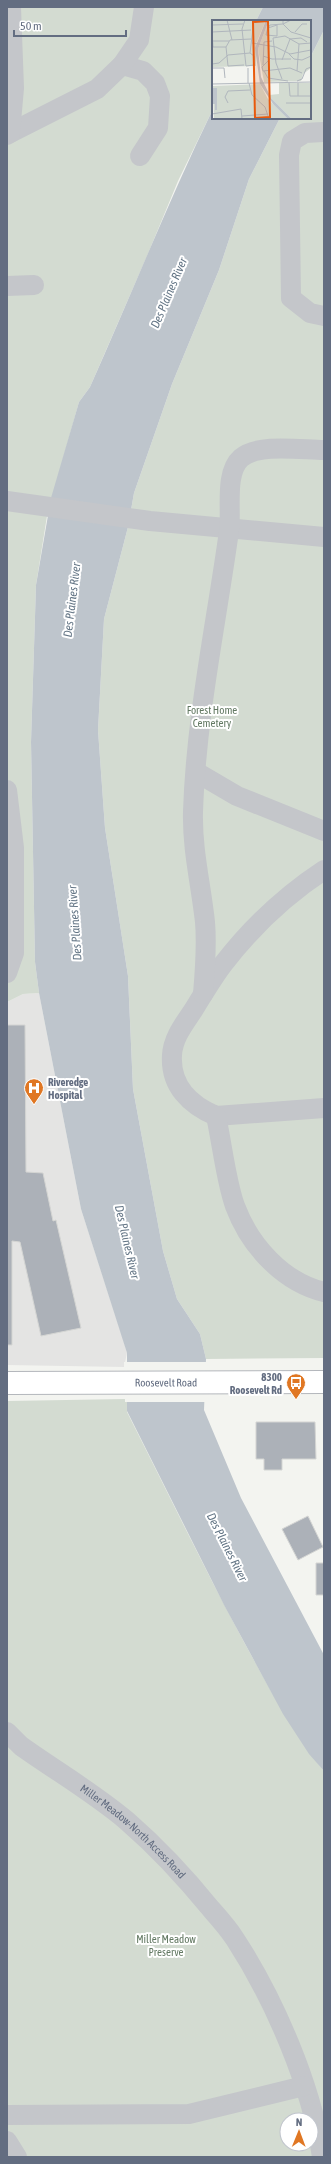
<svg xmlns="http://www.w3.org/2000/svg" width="331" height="2164" font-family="'Asap Condensed',sans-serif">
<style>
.built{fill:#e4e4e3}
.green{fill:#d3dbd1;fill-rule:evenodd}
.water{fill:#bec5cc}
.pier{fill:#f3f4f0}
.building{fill:#acb1b8;stroke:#d4d5d3}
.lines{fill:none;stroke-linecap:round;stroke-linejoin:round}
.major-casing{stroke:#b4b7bc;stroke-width:24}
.minor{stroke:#c4c6ca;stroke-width:20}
.major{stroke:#fff;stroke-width:22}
.labels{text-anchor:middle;stroke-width:4;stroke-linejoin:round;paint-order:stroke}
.park-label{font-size:11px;fill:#627862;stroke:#fff}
.poi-label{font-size:11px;font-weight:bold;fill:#636d81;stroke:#fff;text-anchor:start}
.street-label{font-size:11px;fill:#636d81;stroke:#fff}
.water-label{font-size:12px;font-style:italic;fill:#637585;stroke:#fff}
.inset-river{fill:none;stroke:#bec5cc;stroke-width:2}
.inset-road{fill:none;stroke:#b0b6bd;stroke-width:1}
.view{fill:#e8590c;fill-opacity:0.15;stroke:#e8590c;stroke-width:2}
.inset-edge{fill:none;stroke:#636d81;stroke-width:2}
</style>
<rect width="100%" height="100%" fill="#f3f4f0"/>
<path class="built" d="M 39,993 L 81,1209 L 124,1342 L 127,1353 L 124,1367 L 7,1365 L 7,1002 L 23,994 Z"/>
<path class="green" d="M 7,7 L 263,7 L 256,21 L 213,21 L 213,109 L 178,181 L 147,256 L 90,387 L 79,402 L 47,516 L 36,585 L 31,742 L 35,962 L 39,993 L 23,994 L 7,1002 Z
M 324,30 L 324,1358 L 206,1359 L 200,1334 L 177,1299 L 163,1251 L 133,1089 L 128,976 L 105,828 L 98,730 L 104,619 L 128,527 L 134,493 L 172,384 L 219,270 L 249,179 L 280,118 L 310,118 L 310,58 Z
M 125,1399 L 125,1402 L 127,1402 L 127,1412 C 166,1489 203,1566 244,1642 C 269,1687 292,1732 324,1771 L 324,2157 L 7,2157 L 7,1401 ZM 287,2120 L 311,2120 L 311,2144 L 287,2144 Z"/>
<path class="water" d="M 263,7 L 324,7 L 324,30 L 310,58 L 310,21 L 256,21 Z
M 213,109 L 213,118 L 280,118 L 249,179 L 219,270 L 172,384 L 134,493 L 128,527 L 104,619 L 98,730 L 105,828 L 128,976 L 133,1089 L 163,1251 L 177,1299 L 200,1334 L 206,1359 L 204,1410 L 241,1498 L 324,1655 L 324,1771 L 309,1754 L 283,1714 L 224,1605 L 127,1411 L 127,1353 L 81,1209 L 39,993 L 35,962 L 31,742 L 36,585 L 51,498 L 79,402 L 90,387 C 131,295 169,200 213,109 Z"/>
<path class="pier" d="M 124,1362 L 208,1362 L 206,1402 L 125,1402 Z"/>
<path class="building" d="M 7,1025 L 25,1025 L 26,1172 L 43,1173 L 53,1221 L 56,1220 L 81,1328 L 41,1336 L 20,1242 L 12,1241 L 12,1345 L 7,1345 Z
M 256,1422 L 315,1422 L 316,1459 L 282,1459 L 282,1470 L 264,1470 L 264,1459 L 256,1459 Z
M 308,1516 L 323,1547 L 298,1560 L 282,1529 Z
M 316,1563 L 324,1563 L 324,1595 L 316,1595 Z"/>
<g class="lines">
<defs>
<g id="major">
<path id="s2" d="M 7,1383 L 324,1382"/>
</g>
</defs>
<use href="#major" class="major-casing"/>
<g class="minor">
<path d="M 122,65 L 143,71 L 155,83 L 160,96 L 158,128 L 140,156"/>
<path d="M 323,132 L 305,133 L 292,141 L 289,155 L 291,298 L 310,313 L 324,316"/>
<path d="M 10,133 L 97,89 L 122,65 L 139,40 L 144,7"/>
<path d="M 7,135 L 10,133 L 14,88 L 11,7"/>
<path d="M 7,286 L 34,285"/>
<path d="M 7,501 L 150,521 L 324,537"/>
<path d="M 196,772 L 237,796 L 324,831"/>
<path d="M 7,790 L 14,848 L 14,953 L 7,973"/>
<path d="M 324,870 C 286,895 252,927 224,963 C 213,977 204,993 194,1009 C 185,1023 173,1037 172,1055 C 170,1086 190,1105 216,1116 L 324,1108"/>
<path d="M 203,994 C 205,971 207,945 205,922 C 201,885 192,849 193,812 C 196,717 216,625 229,531 C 232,511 224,473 241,458 C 258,443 302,450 324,450"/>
<path d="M 216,1116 C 222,1143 226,1181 235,1206 C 250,1246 283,1282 324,1292"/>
<path id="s1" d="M 7,1732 L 21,1746 C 56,1771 94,1793 127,1821 C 158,1848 185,1877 211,1909 C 219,1918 228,1928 235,1939 C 274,1999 312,2086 322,2157"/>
<path d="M 7,2115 L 189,2114 L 304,2086"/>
<path d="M 7,2141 L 17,2157"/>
</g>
<use href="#major" class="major"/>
</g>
<defs>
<symbol id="hospital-pin" viewBox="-11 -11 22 30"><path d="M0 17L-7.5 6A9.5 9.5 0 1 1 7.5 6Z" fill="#e07723" stroke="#fff"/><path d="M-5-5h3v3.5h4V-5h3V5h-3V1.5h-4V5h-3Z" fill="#fff"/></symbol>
<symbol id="bus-pin" viewBox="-11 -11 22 30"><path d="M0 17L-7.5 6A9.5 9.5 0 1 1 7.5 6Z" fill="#e07723" stroke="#fff"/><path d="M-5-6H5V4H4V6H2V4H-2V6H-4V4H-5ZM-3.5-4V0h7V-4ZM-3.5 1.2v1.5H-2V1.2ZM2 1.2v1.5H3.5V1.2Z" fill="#fff"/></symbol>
</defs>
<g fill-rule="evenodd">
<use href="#hospital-pin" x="23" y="1077" width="22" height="30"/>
<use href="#bus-pin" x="285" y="1372" width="22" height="30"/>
</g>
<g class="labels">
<g class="park-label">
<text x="212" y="714">Forest Home<tspan x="212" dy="13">Cemetery</tspan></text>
<text x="166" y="1943">Miller Meadow<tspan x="166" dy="13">Preserve</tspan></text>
</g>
<g class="poi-label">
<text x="48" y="1086">Riveredge<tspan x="48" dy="13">Hospital</tspan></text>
<text x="282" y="1381" text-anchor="end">8300<tspan x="282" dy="13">Roosevelt Rd</tspan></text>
</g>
<g class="street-label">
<text dy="4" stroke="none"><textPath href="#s2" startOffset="159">Roosevelt Road</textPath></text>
<text dy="4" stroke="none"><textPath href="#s1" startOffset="161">Miller Meadow-North Access Road</textPath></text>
</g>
<g class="water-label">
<text transform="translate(169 293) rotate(-67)" y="4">Des Plaines River</text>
<text transform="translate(72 600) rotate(-83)" y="4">Des Plaines River</text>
<text transform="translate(75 923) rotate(-94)" y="4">Des Plaines River</text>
<text transform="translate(127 1242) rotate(77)" y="4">Des Plaines River</text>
<text transform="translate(227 1547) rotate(63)" y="4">Des Plaines River</text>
</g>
</g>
<g transform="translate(212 20)">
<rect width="99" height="99" fill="#f3f4f0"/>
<path d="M 0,0 L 54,0 L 44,24 L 44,46 L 1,47 ZM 57,0 L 99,0 L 99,48 L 91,54 L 89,61 L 52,62 L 46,29 ZM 67,63 L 99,63 L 99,99 L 80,99 L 59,78 L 57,75 L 67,74 ZM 48,64 L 56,79 L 76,99 L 2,99 L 1,66 Z" fill="#d3dbd1"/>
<path d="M 54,0 L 57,0 L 46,29 L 49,57 L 59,78 L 80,99 L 76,99 L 61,84 L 48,64 L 43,28 Z" fill="#bec5cc"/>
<path class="inset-river" d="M 2,84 L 2,68M 4,90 L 4,68"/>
<path class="inset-road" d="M 15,0 L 20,20M 33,0 L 30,9 L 34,46 L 42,45 L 42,36 L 38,33M 71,0 L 71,4 L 79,12 L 99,18M 0,5 L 31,4M 65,5 L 56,8 L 58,5 L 71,4 L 79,0M 56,7 L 54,15 L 65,16 L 65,5M 0,12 L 39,10M 0,12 L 1,27 L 14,27M 83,12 L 90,4 L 95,4M 1,21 L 17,21M 40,23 L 64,27 L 78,34 L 99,30M 77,34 L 82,39 L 90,40 L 99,36M 51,36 L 60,39 L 79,39M 58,39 L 50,47 L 51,51 L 78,48 L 90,53M 70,40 L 78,19 L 89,18 L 95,22M 0,44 L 7,43 L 16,35 L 38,33 L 42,0M 32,45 L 16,46 L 14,27 L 18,20 L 39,19M 51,45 L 52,22 L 60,21M 0,48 L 12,48 L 13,58M 36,48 L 36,63M 52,51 L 56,58 L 76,61M 85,51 L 87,24M 70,59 L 64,43 L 61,18 L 73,16 L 87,24 L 99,23M 85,61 L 90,59 L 94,49 L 99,47M 37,63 L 40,75 L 53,87 L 57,99M 77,63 L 78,76 L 99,76M 86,63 L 86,76M 0,64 L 99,62M 0,83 L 0,99M 16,83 L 13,77 L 16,71 L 38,70M 74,83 L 99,83M 0,94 L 29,89 L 30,99M 43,95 L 56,94M 30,96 L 43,95 L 45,99"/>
<path class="view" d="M 56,1 L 58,97 L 43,98 L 41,2 Z"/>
<rect width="99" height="99" class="inset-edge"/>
</g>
<rect width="331" height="2164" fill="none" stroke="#636d81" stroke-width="16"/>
<g transform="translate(299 2132) rotate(1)"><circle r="19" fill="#ffffff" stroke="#c1c5cd"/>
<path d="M0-3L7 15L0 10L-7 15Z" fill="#e07723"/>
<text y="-6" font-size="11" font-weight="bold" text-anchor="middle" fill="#636d81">N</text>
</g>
<path d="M14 30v6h112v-6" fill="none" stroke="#636d81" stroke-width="2"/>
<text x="20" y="30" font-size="12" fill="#636d81" stroke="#ffffff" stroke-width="3" paint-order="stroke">50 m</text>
</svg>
